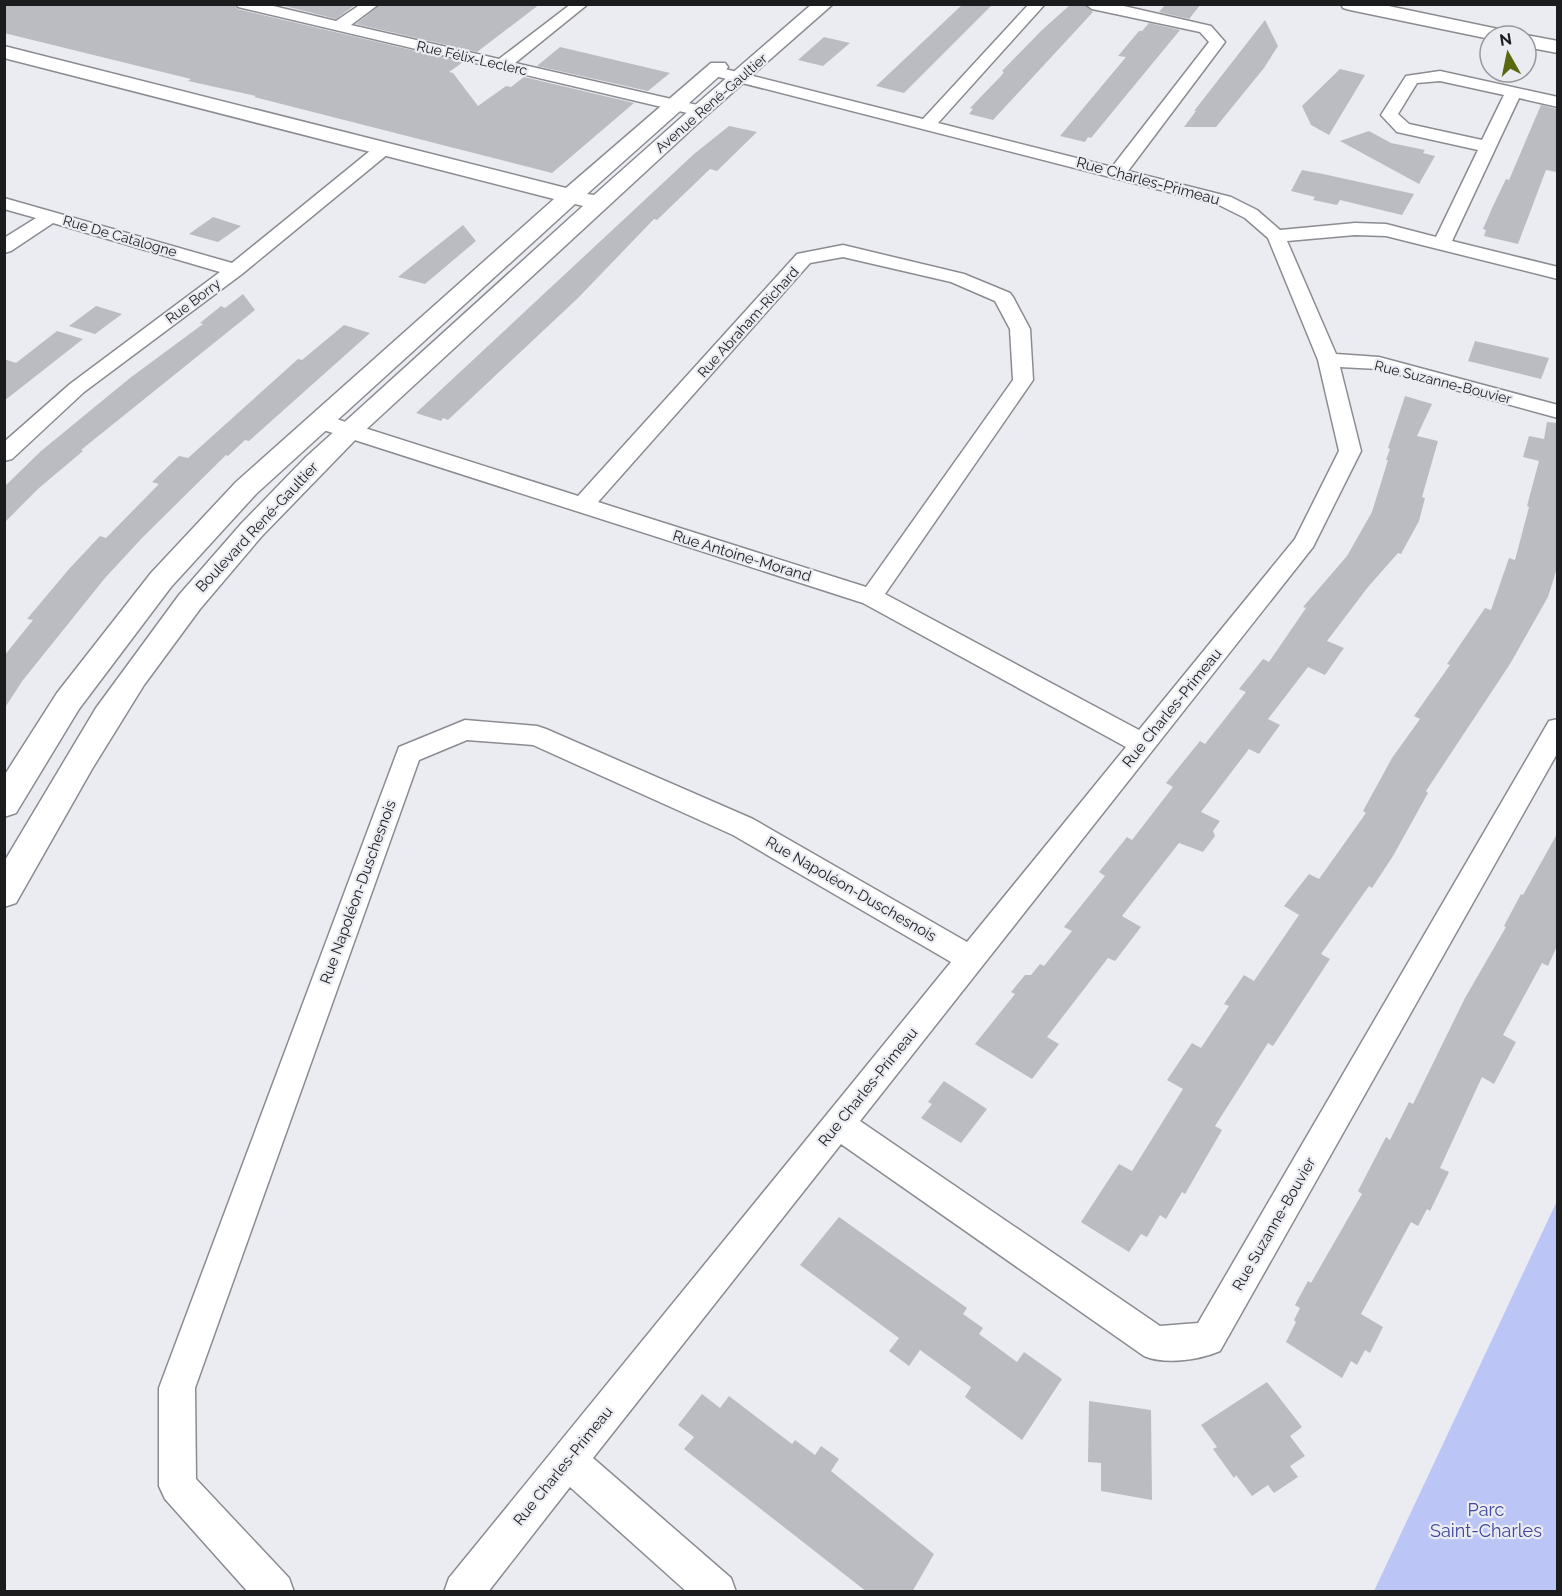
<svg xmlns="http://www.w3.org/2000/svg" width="1562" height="1596" font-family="Raleway,sans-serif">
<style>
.green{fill:#bbc6f7}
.building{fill:#bbbcc2}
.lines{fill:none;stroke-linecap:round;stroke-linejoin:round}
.minor-casing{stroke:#8b8c92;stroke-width:3}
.tertiary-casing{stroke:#8b8c92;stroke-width:3}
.minor{fill:#fff;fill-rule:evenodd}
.tertiary{fill:#fff;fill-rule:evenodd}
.labels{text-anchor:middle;stroke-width:4.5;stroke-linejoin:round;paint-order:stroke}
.far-street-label{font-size:14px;fill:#1b1c1e;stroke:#eaecf2}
.street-label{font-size:15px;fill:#1b1c1e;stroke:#eaecf2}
.near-park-label{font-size:18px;fill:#3e479c;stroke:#eaecf2}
</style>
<rect width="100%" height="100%" fill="#eaecf2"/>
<path class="green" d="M 1557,1201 L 1557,1591 L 1374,1591 Z"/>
<path class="building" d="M 4,4 L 234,4 L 237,9 L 463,62 L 449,72 L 453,73 L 478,106 L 506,86 L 511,87 L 524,77 L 634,103 L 552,173 L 254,97 L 256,96 L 188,81 L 191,79 L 4,33 Z
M 277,4 L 356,4 L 336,19 Z
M 381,4 L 540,4 L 477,52 L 356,24 Z
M 963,4 L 993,4 L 904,93 L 876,86 Z
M 1071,4 L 1083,4 L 1093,12 L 993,120 L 969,114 L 973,109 L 970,108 L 1001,76 L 1004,72 L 1002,71 L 1041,31 Z
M 1166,4 L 1201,4 L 1189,19 L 1159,12 Z
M 1265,20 L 1278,46 L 1264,68 L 1216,127 L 1184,127 L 1196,111 L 1194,111 Z
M 1149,23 L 1180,30 L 1091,138 L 1088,137 L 1085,142 L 1060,136 L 1126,57 L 1118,56 L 1139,31 L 1142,31 Z
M 824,37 L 850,43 L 823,66 L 798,60 Z
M 560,47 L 670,73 L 648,91 L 537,66 Z
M 1340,69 L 1365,75 L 1329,135 L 1311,125 L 1302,106 Z
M 1541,105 L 1557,109 L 1557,172 L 1546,170 L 1518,244 L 1484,236 L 1486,230 L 1483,229 L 1493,206 L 1506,179 L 1509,180 Z
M 729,126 L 757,132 L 717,171 L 710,169 L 657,220 L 654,219 L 578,298 L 448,420 L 443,418 L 441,421 L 416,413 L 694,154 Z
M 1369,131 L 1391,143 L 1425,150 L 1423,153 L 1435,156 L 1419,184 L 1340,141 Z
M 1302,170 L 1323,174 L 1414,194 L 1402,215 L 1340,200 L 1337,205 L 1313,200 L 1315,197 L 1291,191 Z
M 213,217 L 241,226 L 218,242 L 189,234 Z
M 463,225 L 476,241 L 425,284 L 398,277 Z
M 243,294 L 255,310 L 81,450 L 83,451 L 39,488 L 4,523 L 4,487 L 41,451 L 130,378 L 203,324 L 200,323 L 221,306 L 225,308 Z
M 96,306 L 122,314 L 95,334 L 69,326 Z
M 344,325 L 370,333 L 249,441 L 245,440 L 228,456 L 226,455 L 142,538 L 105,578 L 23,680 L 4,709 L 4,656 L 33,620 L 27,619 L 69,569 L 100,536 L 106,538 L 159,484 L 152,482 L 179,456 L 188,458 L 298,359 L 302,360 Z
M 57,331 L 83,339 L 4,401 L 4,359 L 16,363 Z
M 1475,341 L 1549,358 L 1541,379 L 1468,361 Z
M 1405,396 L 1432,404 L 1417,436 L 1438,441 L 1422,497 L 1425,498 L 1419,521 L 1401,554 L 1398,553 L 1368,587 L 1327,641 L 1344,648 L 1325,675 L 1308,667 L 1268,719 L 1280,725 L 1259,754 L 1249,749 L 1201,812 L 1220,821 L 1213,831 L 1215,836 L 1203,852 L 1179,843 L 1122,916 L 1141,927 L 1115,961 L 1108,958 L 1047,1037 L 1059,1044 L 1032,1079 L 975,1044 L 1015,994 L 1011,992 L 1025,975 L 1031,975 L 1040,964 L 1044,966 L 1072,931 L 1064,927 L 1105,876 L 1099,872 L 1127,837 L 1132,840 L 1173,787 L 1166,783 L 1200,741 L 1205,744 L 1246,692 L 1239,689 L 1263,659 L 1269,662 L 1306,608 L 1303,607 L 1347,556 L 1372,512 L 1388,460 L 1386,460 L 1390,449 L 1388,448 Z
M 1547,422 L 1557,423 L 1557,568 L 1548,597 L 1510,664 L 1426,791 L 1428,793 L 1393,856 L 1372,888 L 1369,886 L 1321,954 L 1330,959 L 1273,1046 L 1268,1043 L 1215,1126 L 1222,1130 L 1185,1194 L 1182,1192 L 1166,1219 L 1160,1215 L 1147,1237 L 1141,1234 L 1129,1252 L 1081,1222 L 1119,1164 L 1132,1171 L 1183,1089 L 1167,1080 L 1192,1043 L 1201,1048 L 1229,1006 L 1224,1004 L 1244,975 L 1254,981 L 1299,915 L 1284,906 L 1309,874 L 1319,879 L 1366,813 L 1363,811 L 1392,758 L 1420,719 L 1414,716 L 1450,665 L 1447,664 L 1485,608 L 1491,610 L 1509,558 L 1515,560 L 1529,507 L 1527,506 L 1539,461 L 1523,457 L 1529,436 L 1544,439 Z
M 1557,834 L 1557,946 L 1548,966 L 1542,963 L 1503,1035 L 1516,1042 L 1494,1084 L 1482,1077 L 1440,1168 L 1449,1172 L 1430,1211 L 1427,1209 L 1418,1226 L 1411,1222 L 1361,1314 L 1383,1327 L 1370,1353 L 1365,1350 L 1357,1365 L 1351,1361 L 1342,1378 L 1286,1342 L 1296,1322 L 1294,1320 L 1300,1308 L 1295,1305 L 1308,1281 L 1311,1283 L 1362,1194 L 1358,1191 L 1386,1137 L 1390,1140 L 1409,1102 L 1413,1104 L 1465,998 L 1506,927 L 1504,926 L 1521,894 L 1523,895 Z
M 944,1081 L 987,1109 L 961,1143 L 921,1118 L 932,1104 L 928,1102 Z
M 839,1217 L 967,1308 L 963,1314 L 983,1328 L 979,1334 L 1017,1362 L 1024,1352 L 1062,1379 L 1022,1440 L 965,1397 L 971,1387 L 920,1350 L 909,1366 L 889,1351 L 899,1338 L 800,1265 Z
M 1267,1382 L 1302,1427 L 1290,1436 L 1305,1456 L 1290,1466 L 1298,1477 L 1274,1493 L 1268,1485 L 1252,1496 L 1236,1475 L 1234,1478 L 1213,1449 L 1217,1447 L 1201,1425 Z
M 702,1394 L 720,1408 L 729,1396 L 792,1444 L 795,1440 L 815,1455 L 821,1446 L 839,1459 L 831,1471 L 934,1554 L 912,1592 L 867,1592 L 684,1449 L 694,1437 L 678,1425 Z
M 1089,1401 L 1151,1410 L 1152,1500 L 1101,1491 L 1101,1463 L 1088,1462 Z"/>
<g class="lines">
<defs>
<path id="minor" d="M 236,4 L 265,4 L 336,21 L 361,4 L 379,4 L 351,25 L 499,59 L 571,4 L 588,4 L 515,63 L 706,107 L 708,111 L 700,116 L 238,7 Z
M 1029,4 L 1045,4 L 938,123 L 1112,167 L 1209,42 L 1200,32 L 1092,9 L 1085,4 L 1115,4 L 1211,26 L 1225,42 L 1128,171 L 1231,197 L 1257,210 L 1280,230 L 1355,223 L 1386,224 L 1436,237 L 1478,150 L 1397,132 L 1381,115 L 1406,76 L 1440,71 L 1558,97 L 1558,107 L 1519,98 L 1452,241 L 1558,267 L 1558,279 L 1386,236 L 1355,235 L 1287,241 L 1336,354 L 1379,357 L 1558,405 L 1558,418 L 1378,369 L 1340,367 L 1361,451 L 1313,547 L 860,1121 L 1160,1326 L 1198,1323 L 1549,721 L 1558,719 L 1558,752 L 1220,1351 C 1199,1360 1165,1365 1144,1356 L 841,1144 L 593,1458 L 731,1578 L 736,1592 L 687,1592 L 570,1487 L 488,1592 L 444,1592 L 449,1578 L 951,962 L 733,835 L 533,745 L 467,740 L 419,760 L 195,1388 L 196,1479 L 289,1578 L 294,1592 L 248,1592 L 165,1499 L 159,1486 L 159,1388 L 399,747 L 465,720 L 537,726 L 546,729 L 753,819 L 967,942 L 1126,747 L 863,603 L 311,426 L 308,421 L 311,416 L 319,414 L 327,416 L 578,496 L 797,254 L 843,245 L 964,274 L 1010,293 L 1013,297 L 1030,329 L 1033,380 L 885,594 L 1139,730 L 1295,539 L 1339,451 L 1318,360 L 1268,238 L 1245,218 L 1219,205 L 707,74 L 705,71 L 713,66 L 923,119 ZM 1440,81 L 1504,95 L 1482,140 L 1409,124 L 1398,114 L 1417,83 ZM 843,257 L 951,282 L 995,301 L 1010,329 L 1013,380 L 866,587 L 598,502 L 810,263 Z
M 382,145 L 388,146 L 391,150 L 388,154 L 242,274 L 84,392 L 12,459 L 4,461 L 4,442 L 70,384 L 220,272 L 53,223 L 11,251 L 4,253 L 4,238 L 36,218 L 4,209 L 4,198 L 232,263 L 376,146 Z"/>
<path id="tertiary" d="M 812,4 L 833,4 L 707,115 L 359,436 L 261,537 L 200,609 L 144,685 L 92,769 L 16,903 L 4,907 L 4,862 L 96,708 L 179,595 L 241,524 L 306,457 L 583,206 L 575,204 L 256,494 L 171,587 L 79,709 L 16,813 L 4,817 L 4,776 L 57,693 L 151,573 L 236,482 L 554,199 L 4,58 L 4,46 L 566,188 L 711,63 L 725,63 L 728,67 L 725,71 L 587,194 L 594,195 L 693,107 Z
M 1341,4 L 1379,4 L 1503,30 L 1510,32 L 1513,36 L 1490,36 L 1490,39 L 1350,10 L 1343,8 Z
M 1526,35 L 1558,41 L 1558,53 L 1526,47 L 1526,36 L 1523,36 Z"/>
</defs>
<use href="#minor" class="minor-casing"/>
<use href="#tertiary" class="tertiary-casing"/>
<use href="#minor" class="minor"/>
<use href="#tertiary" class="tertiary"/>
</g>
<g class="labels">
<g class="far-street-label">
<text transform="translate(472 58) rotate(13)" y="5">Rue Félix-Leclerc</text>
<text transform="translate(711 103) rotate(-41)" y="5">Avenue René-Gaultier</text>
<text transform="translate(120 236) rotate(16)" y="5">Rue De Catalogne</text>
<text transform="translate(193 301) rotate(-37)" y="5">Rue Borry</text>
<text transform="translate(748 322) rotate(-48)" y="5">Rue Abraham-Richard</text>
<text transform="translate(1443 382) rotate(14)" y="5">Rue Suzanne-Bouvier</text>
</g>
<g class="street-label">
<text transform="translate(1148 181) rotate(15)" y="5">Rue Charles-Primeau</text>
<text transform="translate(257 527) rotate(-47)" y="5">Boulevard René-Gaultier</text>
<text transform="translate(742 556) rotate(17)" y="5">Rue Antoine-Morand</text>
<text transform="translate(1172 708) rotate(-51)" y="5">Rue Charles-Primeau</text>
<text transform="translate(851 889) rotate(30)" y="5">Rue Napoléon-Duschesnois</text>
<text transform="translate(358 892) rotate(-70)" y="5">Rue Napoléon-Duschesnois</text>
<text transform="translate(868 1087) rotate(-51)" y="5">Rue Charles-Primeau</text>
<text transform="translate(1274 1224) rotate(-60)" y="5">Rue Suzanne-Bouvier</text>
<text transform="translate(563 1466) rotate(-51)" y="5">Rue Charles-Primeau</text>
</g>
<g class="near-park-label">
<text x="1486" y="1516">Parc<tspan x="1486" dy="21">Saint-Charles</tspan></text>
</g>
</g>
<rect width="1562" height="1596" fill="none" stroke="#1b1c1e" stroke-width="12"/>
<g transform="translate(1508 54) rotate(351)"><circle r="28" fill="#eaecf2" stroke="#97999d" stroke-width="1.5"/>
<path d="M0-4.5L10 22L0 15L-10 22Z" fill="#5a680f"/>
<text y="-9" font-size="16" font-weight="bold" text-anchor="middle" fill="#1b1c1e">N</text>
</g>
</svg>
